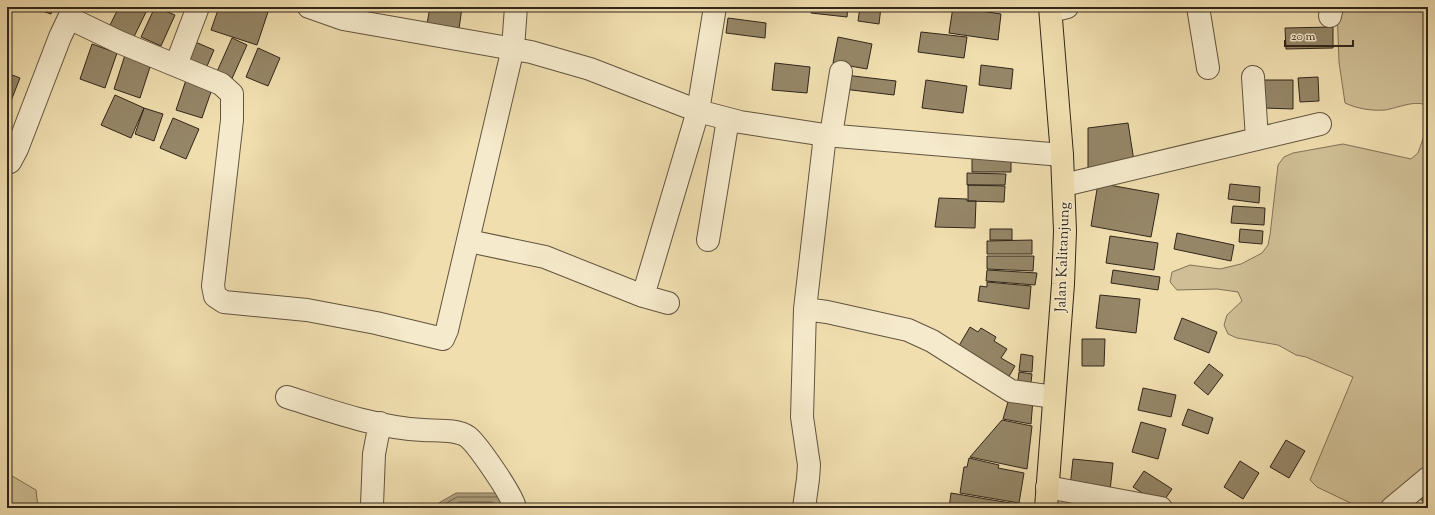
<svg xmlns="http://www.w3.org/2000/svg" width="1435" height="515" font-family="'Sorts Mill Goudy',serif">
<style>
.green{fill:#d0bf96;stroke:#817258}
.water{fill:#af9f7c;stroke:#7d6f55}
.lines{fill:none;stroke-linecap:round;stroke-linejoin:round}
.shore{stroke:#70624b;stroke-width:1}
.building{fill:#958667;stroke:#32261a}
.minor-casing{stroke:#62543f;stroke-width:24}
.major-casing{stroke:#32261a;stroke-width:24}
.minor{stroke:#f5eacb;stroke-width:22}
.major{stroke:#f0deaf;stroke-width:22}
.labels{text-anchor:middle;stroke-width:3;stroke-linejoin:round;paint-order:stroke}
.street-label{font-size:15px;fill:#32261a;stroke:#f5eacb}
</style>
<rect width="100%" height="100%" fill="#f0deaf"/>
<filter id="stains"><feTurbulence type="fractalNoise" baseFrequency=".005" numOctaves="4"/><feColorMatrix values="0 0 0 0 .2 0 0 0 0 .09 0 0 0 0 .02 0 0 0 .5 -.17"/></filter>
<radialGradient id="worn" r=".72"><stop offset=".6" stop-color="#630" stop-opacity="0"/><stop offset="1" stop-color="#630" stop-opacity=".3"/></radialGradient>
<path class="green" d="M 1337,7 L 1428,7 L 1428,106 C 1416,99 1398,108 1385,110 C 1372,111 1358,109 1345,103 L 1339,62 Z
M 1428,132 L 1428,471 L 1389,497 L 1377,508 L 1361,508 L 1317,487 L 1310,480 L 1353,377 L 1306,357 L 1296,355 L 1278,345 L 1237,338 L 1228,334 L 1224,325 L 1227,315 L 1242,301 L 1238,292 L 1217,289 L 1177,290 L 1170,282 L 1172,272 L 1190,265 L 1220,269 L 1241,264 L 1262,253 L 1268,245 L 1270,235 L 1278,165 L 1284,157 L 1293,153 L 1343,144 L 1411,159 L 1418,153 L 1424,136 Z
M 7,473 L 36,490 L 38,508 L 7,508 Z"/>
<path class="water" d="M 456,493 L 501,493 L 504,508 L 430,508 Z"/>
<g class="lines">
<path class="shore" d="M 438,508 L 457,497 L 497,497
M 449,508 L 459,502 L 492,502 L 495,508"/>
</g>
<path class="building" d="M 31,7 L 53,7 L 51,14 Z
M 119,7 L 141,7 L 147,10 L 131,43 L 107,31 Z
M 155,7 L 175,15 L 161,46 L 141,37 Z
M 219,7 L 252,7 L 268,12 L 257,45 L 211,30 Z
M 430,7 L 462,7 L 459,29 L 427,24 Z
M 811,7 L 848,7 L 847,17 L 811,13 Z
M 860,7 L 881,7 L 879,24 L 858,21 Z
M 953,7 L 1001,14 L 998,40 L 949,33 Z
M 728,18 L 766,23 L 765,38 L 726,33 Z
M 1333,27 L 1333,48 L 1286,49 L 1285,28 Z
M 921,32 L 967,37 L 964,58 L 918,52 Z
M 838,37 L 872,44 L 867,69 L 833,63 Z
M 232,38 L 247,45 L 230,83 L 215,76 Z
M 193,41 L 214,50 L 204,73 L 183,64 Z
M 92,44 L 117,53 L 105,88 L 80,79 Z
M 258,48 L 280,58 L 268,86 L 246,77 Z
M 125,55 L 151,64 L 140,98 L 114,89 Z
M 775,63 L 810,67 L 807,93 L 772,90 Z
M 981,65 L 1013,69 L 1011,89 L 979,85 Z
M 7,73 L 20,78 L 7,111 Z
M 845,75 L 896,81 L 894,95 L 843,89 Z
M 187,77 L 213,86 L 202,118 L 176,110 Z
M 1318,77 L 1319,101 L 1300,102 L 1298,78 Z
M 926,80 L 967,86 L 963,113 L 922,108 Z
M 1263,80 L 1293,80 L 1293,109 L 1263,108 Z
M 115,95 L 144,108 L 131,138 L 101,125 Z
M 144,108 L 163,114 L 154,141 L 135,134 Z
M 173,118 L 199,129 L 186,159 L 160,148 Z
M 1128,123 L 1134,161 L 1088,168 L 1088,128 Z
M 972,152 L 1011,152 L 1011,172 L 972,172 Z
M 967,173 L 1006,174 L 1005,185 L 967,185 Z
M 1098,183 L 1159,194 L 1151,237 L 1091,226 Z
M 1230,184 L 1260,187 L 1259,203 L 1228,199 Z
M 968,185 L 1005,186 L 1004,202 L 968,201 Z
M 939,198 L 967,199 L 967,201 L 976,201 L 975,228 L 935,227 Z
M 1233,206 L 1265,208 L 1264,225 L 1231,223 Z
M 990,229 L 1012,229 L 1012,240 L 990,240 Z
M 1240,229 L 1263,231 L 1262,244 L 1239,242 Z
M 1177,233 L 1234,245 L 1231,261 L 1174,249 Z
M 1110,236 L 1158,243 L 1154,270 L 1106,263 Z
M 1032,240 L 1032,254 L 987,254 L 987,241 Z
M 987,256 L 1034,256 L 1033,271 L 987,269 Z
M 987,270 L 1037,273 L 1035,285 L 986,281 Z
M 1113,270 L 1160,277 L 1158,290 L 1111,283 Z
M 987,282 L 1031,286 L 1029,309 L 978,301 L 980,286 L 987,287 Z
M 1100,295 L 1140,299 L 1136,333 L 1096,328 Z
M 1182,318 L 1217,332 L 1209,353 L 1174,339 Z
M 970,327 L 978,332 L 981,328 L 996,337 L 994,341 L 1007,349 L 1001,358 L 1015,366 L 1007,380 L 957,349 Z
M 1082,339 L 1105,339 L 1104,366 L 1082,366 Z
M 1021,354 L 1033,356 L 1032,372 L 1019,371 Z
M 1209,364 L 1223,375 L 1208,395 L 1194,383 Z
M 1019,372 L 1032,374 L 1030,390 L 1017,388 Z
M 1143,388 L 1176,395 L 1171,417 L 1138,410 Z
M 1010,395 L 1033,399 L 1031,424 L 1003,419 Z
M 1188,409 L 1213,418 L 1208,434 L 1182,425 Z
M 1002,420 L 1032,426 L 1027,469 L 970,457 Z
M 1141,422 L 1166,429 L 1158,459 L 1132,452 Z
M 1286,440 L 1305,451 L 1289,478 L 1270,467 Z
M 969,458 L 999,465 L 998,468 L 1024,473 L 1019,503 L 960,493 L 964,467 L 967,467 Z
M 1073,459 L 1113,463 L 1110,491 L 1070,487 Z
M 1240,461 L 1259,473 L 1243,499 L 1224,487 Z
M 1144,471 L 1172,489 L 1161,505 L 1133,487 Z
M 1428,488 L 1428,505 L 1416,496 Z
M 951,493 L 1022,505 L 1021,508 L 949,508 Z"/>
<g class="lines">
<defs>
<path id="minor" d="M 309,7 L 343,19 L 531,52 L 590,69 L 698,111 L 740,122 L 825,135 L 1062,155
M 1198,7 L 1208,68
M 1051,11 L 1067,7
M 1330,16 L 1332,7
M 176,65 L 198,7
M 1253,77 L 1257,139
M 831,135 L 841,72
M 7,161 L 10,162 L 17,149 L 60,37 L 69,18 L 119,42 L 221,84 L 232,94 L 232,120 L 213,286 L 215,296 L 224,302 L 307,310 L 376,323 L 443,339 L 447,330 L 513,48 L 516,7
M 1064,185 L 1320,124
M 708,240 L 728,119
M 469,241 L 545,257 L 643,296 L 668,303
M 643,296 L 698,111 L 715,7
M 805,309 L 827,312 L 908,330 L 932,341 L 1011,391 L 1054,397
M 287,397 C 331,411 378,428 423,430 C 437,431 457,429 468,437 C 477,444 514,497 515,508
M 1047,487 L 1161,508
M 372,505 L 374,454 L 380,423
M 804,508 L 808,479 L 809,465 L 802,417 L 805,309 L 825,135
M 1392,508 L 1428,478"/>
<path id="major" d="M 1046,508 L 1063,284 L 1065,231 L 1062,155 L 1050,7"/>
</defs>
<use href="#minor" class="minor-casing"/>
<use href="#major" class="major-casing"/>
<use href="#minor" class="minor"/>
<use href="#major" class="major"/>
</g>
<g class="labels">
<g class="street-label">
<text transform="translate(1062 257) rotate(-88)" y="5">Jalan Kalitanjung</text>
</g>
</g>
<rect width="1435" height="515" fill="none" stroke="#f0deaf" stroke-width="24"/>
<rect x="8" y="8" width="1419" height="499" fill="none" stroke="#32261a" stroke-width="2"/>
<rect x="12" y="12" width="1411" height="491" fill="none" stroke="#32261a"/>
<path d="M1285 40v6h68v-6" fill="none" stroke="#32261a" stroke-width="2"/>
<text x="1291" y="40" font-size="12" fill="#32261a" stroke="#f5eacb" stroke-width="3" paint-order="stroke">20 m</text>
<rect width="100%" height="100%" filter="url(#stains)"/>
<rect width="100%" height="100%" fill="url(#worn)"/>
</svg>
